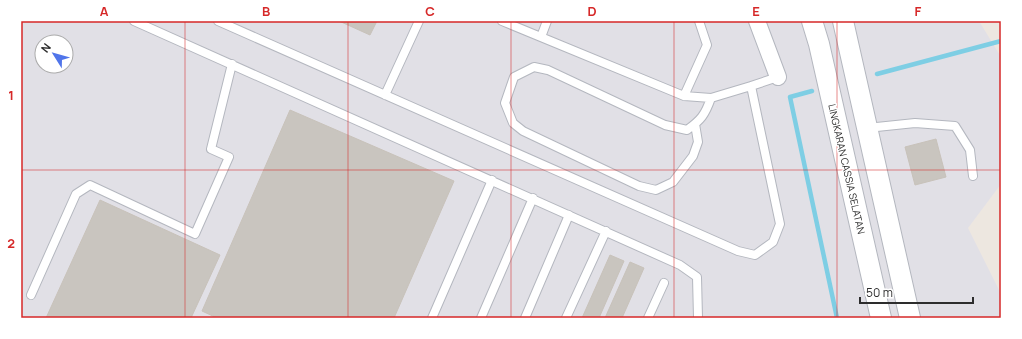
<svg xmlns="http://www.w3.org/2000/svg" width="1022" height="339" font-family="Manrope,sans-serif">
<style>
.industrial{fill:#e1e0e6;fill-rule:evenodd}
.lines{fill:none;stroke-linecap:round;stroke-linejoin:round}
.stream{stroke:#7ecee4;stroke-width:4.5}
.building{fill:#c9c5bf;stroke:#c8c2ba}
.service-casing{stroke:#b4b7bf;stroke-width:10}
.minor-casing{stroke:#b4b7bf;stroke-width:18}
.tertiary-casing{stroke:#b4b7bf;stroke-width:22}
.service{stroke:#fff;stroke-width:8}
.minor{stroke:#fff;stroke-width:16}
.tertiary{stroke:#fff;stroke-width:20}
.grid{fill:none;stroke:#d62828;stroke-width:1;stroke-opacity:0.55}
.labels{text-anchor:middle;stroke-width:3;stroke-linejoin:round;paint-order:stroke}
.street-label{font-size:10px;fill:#2d2d2d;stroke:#fff}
.neatline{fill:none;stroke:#d62828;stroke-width:1.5}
.grid-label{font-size:13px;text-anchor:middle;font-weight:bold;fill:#d62828}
</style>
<rect width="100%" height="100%" fill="#ede7e0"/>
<path class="industrial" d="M 21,21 L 889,21 L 890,23 L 897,21 L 979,21 L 1001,57 L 1001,184 L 968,228 L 1001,294 L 1001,318 L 21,318 ZM 42,42 L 66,42 L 66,66 L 42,66 Z"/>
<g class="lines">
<path class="stream" d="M 877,74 L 1001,41
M 812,91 L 790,97 L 837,318"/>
</g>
<path class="building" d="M 339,21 L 377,21 L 370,35 Z
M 290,110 L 454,181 L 394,318 L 217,318 L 202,311 Z
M 936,139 L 946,177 L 915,185 L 905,147 Z
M 100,200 L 220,255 L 191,318 L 46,318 Z
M 610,255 L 624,261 L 599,318 L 582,318 Z
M 630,262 L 644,268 L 622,318 L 605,318 Z"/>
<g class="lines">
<defs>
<path id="service" d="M 134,21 L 680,265 L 697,277 L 698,318
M 218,21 L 738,251 L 755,255 L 773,242 L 780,224 L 751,86 L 778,77
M 502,21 L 684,96 L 711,98 L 751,86
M 541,37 L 547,21
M 385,95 L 419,21
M 684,96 L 707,45 L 699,21
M 695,124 L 698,142 L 693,156 L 673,182 L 656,190 L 639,186 L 523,131 L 513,123 L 505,103 L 514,77 L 534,67 L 548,70 L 665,125 L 687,130 C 701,120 705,115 711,98
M 867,128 L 915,123 L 955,126 L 970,150 L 973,176
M 31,295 L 76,194 L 90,185 L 195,234 L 229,157 L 211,149 L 232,64
M 432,318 L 492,180
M 481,318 L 533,198
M 525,318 L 569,215
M 566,318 L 606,231
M 648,318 L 664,283"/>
<path id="minor" d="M 757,21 L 778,77"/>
<path id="tertiary" d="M 812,21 L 819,44 L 881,318
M 843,21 L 910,318"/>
</defs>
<use href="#service" class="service-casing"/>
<use href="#minor" class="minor-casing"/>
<use href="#tertiary" class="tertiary-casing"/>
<use href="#service" class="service"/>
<use href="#minor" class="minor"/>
<use href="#tertiary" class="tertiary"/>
</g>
<path class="grid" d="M 185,21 L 185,318M 348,21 L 348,318M 511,21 L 511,318M 674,21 L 674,318M 837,21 L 837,318M 21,170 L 1001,170"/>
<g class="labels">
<g class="street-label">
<text transform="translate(847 169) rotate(77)" y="4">LINGKARAN CASSIA SELATAN</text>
</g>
</g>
<rect width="1022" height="339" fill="none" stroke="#ffffff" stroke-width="44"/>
<g transform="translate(54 54) rotate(307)"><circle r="19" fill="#ffffff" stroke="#ababab"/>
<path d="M0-3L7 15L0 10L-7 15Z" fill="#5075ea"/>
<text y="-6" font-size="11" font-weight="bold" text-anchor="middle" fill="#2d2d2d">N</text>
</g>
<path d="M860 297v6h113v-6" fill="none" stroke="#2d2d2d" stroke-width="2"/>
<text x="866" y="297" font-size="12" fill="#2d2d2d" stroke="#ffffff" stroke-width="3" paint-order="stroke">50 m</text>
<rect x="22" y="22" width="978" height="295" class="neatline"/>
<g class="grid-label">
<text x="104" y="16">A</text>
<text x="266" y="16">B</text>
<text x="430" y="16">C</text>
<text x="592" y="16">D</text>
<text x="756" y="16">E</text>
<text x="918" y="16">F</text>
<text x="11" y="100">1</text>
<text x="11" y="248">2</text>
</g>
</svg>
